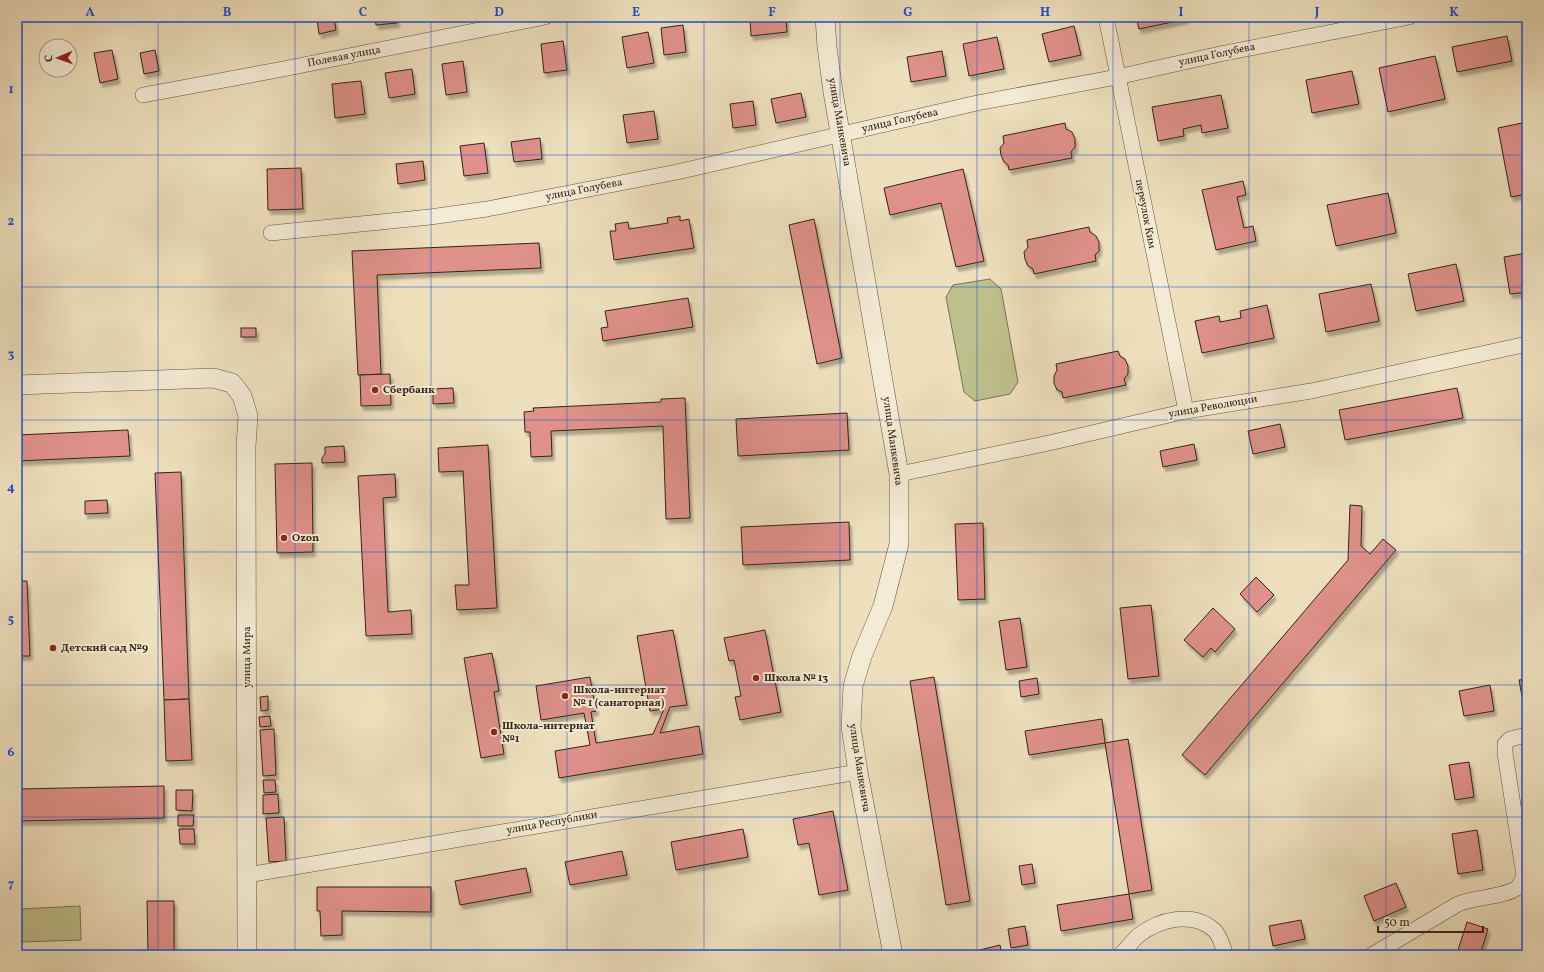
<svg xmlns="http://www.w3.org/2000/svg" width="1544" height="972" font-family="Vollkorn,serif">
<defs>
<filter id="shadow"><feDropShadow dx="2.5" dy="4.5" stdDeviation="1" flood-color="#0004"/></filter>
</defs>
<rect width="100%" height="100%" fill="#eee0bd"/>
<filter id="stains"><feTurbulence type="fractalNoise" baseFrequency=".005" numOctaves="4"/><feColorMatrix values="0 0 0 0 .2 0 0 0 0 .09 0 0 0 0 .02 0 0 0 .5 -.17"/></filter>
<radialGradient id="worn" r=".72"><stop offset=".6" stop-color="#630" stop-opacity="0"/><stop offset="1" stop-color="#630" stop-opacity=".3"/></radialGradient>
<g fill="#bec18d" stroke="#787252">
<polygon points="990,279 1001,289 1018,382 1010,394 975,401 964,392 946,297 953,285"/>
<polygon points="80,906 81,940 22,942 21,909"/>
</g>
<g fill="#df918a" stroke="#322418" filter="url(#shadow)">
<polygon points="329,17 334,17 336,30 319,34 317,19"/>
<polygon points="375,17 397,17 397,23 376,25"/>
<polygon points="763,17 786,17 787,32 751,36 750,19"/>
<polygon points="1136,17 1186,17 1187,19 1139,29"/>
<polygon points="683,25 686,52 664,55 661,28"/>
<polygon points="1074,26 1081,55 1049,62 1042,34"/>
<polygon points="648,32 654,63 627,68 622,37"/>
<polygon points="1507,36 1512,61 1457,72 1452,47"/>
<polygon points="997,37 1004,69 969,76 963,44"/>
<polygon points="563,41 567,70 544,73 541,44"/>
<polygon points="112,50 118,79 100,83 94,53"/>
<polygon points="155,50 159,71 144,74 140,53"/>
<polygon points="942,51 946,76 911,82 907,57"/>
<polygon points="1435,56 1445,99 1388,112 1379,68"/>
<polygon points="463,61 467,92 446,95 442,64"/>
<polygon points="412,69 415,94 389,98 385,73"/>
<polygon points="1352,71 1359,104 1312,113 1306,80"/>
<polygon points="361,81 365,114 335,118 332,84"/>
<polygon points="801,93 806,117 776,123 771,99"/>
<polygon points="1221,95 1228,128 1202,133 1201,125 1183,129 1184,136 1158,141 1152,107"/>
<polygon points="753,101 756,125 733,128 730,104"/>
<polygon points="654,111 658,139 627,143 623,115"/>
<polygon points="1527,122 1527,194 1511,197 1498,128"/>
<polygon points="1065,123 1066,129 1072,132 1075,139 1075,147 1071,152 1072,158 1009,170 1008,165 1004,162 1001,155 1000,148 1004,143 1003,136"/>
<polygon points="540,138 542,159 514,162 511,142"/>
<polygon points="484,143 488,173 464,176 460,146"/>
<polygon points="423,161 425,180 398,184 396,164"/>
<polygon points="301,168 303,209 268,210 267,169"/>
<polygon points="963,169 984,261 956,267 941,203 890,215 884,188"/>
<polygon points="1243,181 1246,195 1237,197 1244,228 1253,226 1256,241 1216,250 1202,190"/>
<polygon points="1388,193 1396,233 1336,246 1327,205"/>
<polygon points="680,216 680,221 689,219 694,248 614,260 610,231 616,231 615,224 628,222 629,229 668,223 667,218"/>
<polygon points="814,219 842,358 817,364 789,225"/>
<polygon points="1089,227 1090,232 1096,236 1099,242 1099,251 1095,255 1096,261 1034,274 1033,269 1028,266 1025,259 1024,252 1028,247 1027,240"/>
<polygon points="539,243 541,268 377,275 381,374 358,375 352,251"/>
<polygon points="1527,253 1527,292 1510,294 1504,257"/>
<polygon points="1456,264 1464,301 1416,311 1408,274"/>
<polygon points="1371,284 1379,321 1326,332 1319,294"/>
<polygon points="688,298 693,327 603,341 601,328 608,327 605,311"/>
<polygon points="1267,305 1274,338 1202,353 1195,321 1219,316 1220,322 1241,318 1240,311"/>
<rect x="241" y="328" width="15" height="9"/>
<polygon points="1118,351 1120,356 1125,359 1128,366 1128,374 1124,379 1126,385 1063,398 1062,392 1057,390 1054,383 1054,376 1057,370 1056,364"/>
<polygon points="390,374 391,405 361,406 360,375"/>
<polygon points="453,388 454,403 433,404 433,389"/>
<polygon points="1457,388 1463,418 1345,440 1339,410"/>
<polygon points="685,398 690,518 666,519 663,426 551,431 552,456 531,457 530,432 525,432 524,412 534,411 533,408 661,402 661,399"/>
<polygon points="847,413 849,450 738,456 736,419"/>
<polygon points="1280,424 1285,447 1253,454 1248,431"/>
<polygon points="128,430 130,456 17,461 17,435"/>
<polygon points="1194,444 1197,460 1163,467 1160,451"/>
<polygon points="488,445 497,608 457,610 455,585 469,585 463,471 439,472 438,448"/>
<polygon points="344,446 345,462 322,463 322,458 325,454 325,447"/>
<polygon points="312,463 313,552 277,553 275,464"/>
<polygon points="181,472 189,699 164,700 155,473"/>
<polygon points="395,474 396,497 383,498 388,612 411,610 412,634 366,636 358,476"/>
<polygon points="107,500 108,513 85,514 85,501"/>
<polygon points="1350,505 1362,506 1361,546 1370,554 1383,539 1396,550 1205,775 1182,755 1348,560"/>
<polygon points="849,522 850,560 743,565 741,527"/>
<polygon points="983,523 985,599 958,600 955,524"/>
<polygon points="1256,577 1274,595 1257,612 1240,594"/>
<polygon points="17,581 27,581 30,656 17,656"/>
<polygon points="1151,605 1159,676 1128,679 1120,608"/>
<polygon points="1213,608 1235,629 1215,652 1211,648 1203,657 1184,640"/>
<polygon points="1020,618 1027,667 1006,670 999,621"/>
<polygon points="673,630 687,705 670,707 660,733 699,726 703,754 559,778 555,751 590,745 584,713 541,720 536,686 590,677 596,711 591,712 596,743 653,734 664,709 650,711 637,636"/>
<polygon points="765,630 781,712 740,720 735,697 741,696 734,660 729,661 724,638"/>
<polygon points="492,653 499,691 494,692 504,754 481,758 464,658"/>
<polygon points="934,677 970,901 946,905 910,681"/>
<polygon points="1037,678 1039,694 1021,697 1019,681"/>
<polygon points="1527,679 1527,702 1523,702 1519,680"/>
<polygon points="1490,685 1494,711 1464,716 1459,691"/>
<polygon points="268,696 268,710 261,711 260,697"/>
<polygon points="189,699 192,760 166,761 164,700"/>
<polygon points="270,716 271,726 260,727 259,717"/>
<polygon points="1102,719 1105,743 1029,755 1025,731"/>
<polygon points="274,729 276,775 263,776 260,730"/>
<polygon points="1128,739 1152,890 1129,894 1105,743"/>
<polygon points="1469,762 1474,797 1455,800 1449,765"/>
<polygon points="263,780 275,780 276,792 264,793"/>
<polygon points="164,786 164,818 17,821 17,789"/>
<polygon points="176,790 193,790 192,811 176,810"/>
<polygon points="278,794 279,813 263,814 263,795"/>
<polygon points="833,811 848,890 819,895 809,843 798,845 793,819"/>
<polygon points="178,815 194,815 193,826 178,826"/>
<polygon points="284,817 286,861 269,862 266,818"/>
<polygon points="179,829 194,829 195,844 180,844"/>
<polygon points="743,829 748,857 676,870 671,842"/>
<polygon points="1477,830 1483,870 1458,874 1452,834"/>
<polygon points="622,851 627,875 570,885 565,862"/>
<polygon points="1032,864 1035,883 1022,885 1019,866"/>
<polygon points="526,868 531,892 460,905 455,881"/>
<polygon points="1396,883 1406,907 1374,921 1364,896"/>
<polygon points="317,887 431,887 431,912 342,911 342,935 321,936 320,911 317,911"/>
<polygon points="1129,894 1133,919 1061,931 1057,905"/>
<polygon points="147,901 174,901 174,955 148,955"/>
<polygon points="1301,920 1305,939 1273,946 1269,926"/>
<polygon points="1467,922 1488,929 1480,955 1473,955 1458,950"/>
<polygon points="1025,926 1028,945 1011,948 1008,929"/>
<polygon points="1000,945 1002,955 972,955 971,952"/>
</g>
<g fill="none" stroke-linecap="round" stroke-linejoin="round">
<g stroke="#615341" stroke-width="16">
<g id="minor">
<polyline points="1106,17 1186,411"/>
<polyline points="143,95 283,69 545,17"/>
<polyline points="271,233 430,217 487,209 677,172 977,103 1117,77 1220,54 1409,17"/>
<polyline points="899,474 1049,443 1186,411 1311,391 1527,344"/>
<polyline points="247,875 858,772"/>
<path d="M1120 955C1127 949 1132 941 1139 935 1160 919 1193 911 1214 930 1220 935 1223 948 1226 955"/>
<path d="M1372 955 1458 904C1474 897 1507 897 1518 887 1521 884 1522 880 1524 876L1505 753V744L1510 739 1527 735"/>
</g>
</g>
<g stroke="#615341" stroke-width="20">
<g id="tertiary">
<polyline points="825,17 827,47 833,92 899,474 899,544 883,606 862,656 853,686 851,727 858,772 893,955"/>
<polyline points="17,385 213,378 232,383 242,396 248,416 246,446 247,955"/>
</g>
</g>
<use href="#minor" stroke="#f4ebd4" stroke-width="15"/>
<use href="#tertiary" stroke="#f4ebd4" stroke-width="19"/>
</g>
<path fill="none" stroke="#1d4ed8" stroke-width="1" stroke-opacity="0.55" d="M158 17V955M295 17V955M431 17V955M567 17V955M704 17V955M840 17V955M977 17V955M1113 17V955M1249 17V955M1386 17V955M17 155H1527M17 287H1527M17 420H1527M17 552H1527M17 685H1527M17 817H1527"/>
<g fill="#8f2418" stroke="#f4ebd4" stroke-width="1.5">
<circle cx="375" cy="390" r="4"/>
<circle cx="284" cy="538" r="4"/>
<circle cx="53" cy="648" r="4"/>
<circle cx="756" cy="678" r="4"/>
<circle cx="565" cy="696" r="4"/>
<circle cx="494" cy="732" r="4"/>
</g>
<g text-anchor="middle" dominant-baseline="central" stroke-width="4" stroke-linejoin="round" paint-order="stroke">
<g font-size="11" fill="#322418" stroke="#f4ebd4">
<text transform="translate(1217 55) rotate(-12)">улица Голубева</text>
<text transform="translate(344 57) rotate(-11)">Полевая улица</text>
<text transform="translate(900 121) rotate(-13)">улица Голубева</text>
<text transform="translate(839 122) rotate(80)">улица Манкевича</text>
<text transform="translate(584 190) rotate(-11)">улица Голубева</text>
<text transform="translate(1145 214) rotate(79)">переулок Ким</text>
<text transform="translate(1213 407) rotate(-10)">улица Революции</text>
<text transform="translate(892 441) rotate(82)">улица Манкевича</text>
<text transform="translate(247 657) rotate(-90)">улица Мира</text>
<text transform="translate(859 768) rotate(81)">улица Манкевича</text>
<text transform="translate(552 823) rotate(-10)">улица Республики</text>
</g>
<g font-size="11" font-weight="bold" fill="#322418" stroke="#f4ebd4" text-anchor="start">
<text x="383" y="390">Сбербанк</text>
<text x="292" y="538">Ozon</text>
<text x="61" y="648">Детский сад №9</text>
<text x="764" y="678">Школа № 13</text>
<text x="573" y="690">Школа-интернат<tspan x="573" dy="13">№ 1 (санаторная)</tspan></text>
<text x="502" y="726">Школа-интернат<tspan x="502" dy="13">№1</tspan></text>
</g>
</g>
<rect width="1544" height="972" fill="none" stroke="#eee0bd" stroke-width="44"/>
<g transform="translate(58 58) rotate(268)"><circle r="19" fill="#f4ebd4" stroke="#a69b89"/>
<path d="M0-3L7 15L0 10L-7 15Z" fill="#8f2418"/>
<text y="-6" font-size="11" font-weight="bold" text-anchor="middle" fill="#322418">С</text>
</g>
<path d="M1378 926v6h105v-6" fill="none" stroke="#322418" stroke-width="2"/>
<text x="1384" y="926" font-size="12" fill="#322418" stroke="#f4ebd4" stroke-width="3" paint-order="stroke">50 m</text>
<rect x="22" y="22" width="1500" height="928" fill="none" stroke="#1d4ed8" stroke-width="1.5"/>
<g font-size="13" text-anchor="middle" font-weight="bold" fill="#1d4ed8">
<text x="90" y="16">A</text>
<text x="227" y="16">B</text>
<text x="363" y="16">C</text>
<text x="499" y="16">D</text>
<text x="636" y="16">E</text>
<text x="772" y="16">F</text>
<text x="908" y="16">G</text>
<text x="1045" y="16">H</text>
<text x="1181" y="16">I</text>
<text x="1317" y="16">J</text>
<text x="1454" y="16">K</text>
<text x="11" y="93">1</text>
<text x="11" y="225">2</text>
<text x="11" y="358">3</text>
<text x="11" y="491">4</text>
<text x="11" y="623">5</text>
<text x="11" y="756">6</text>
<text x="11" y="888">7</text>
</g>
<rect width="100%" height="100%" filter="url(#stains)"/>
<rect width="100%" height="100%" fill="url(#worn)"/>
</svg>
